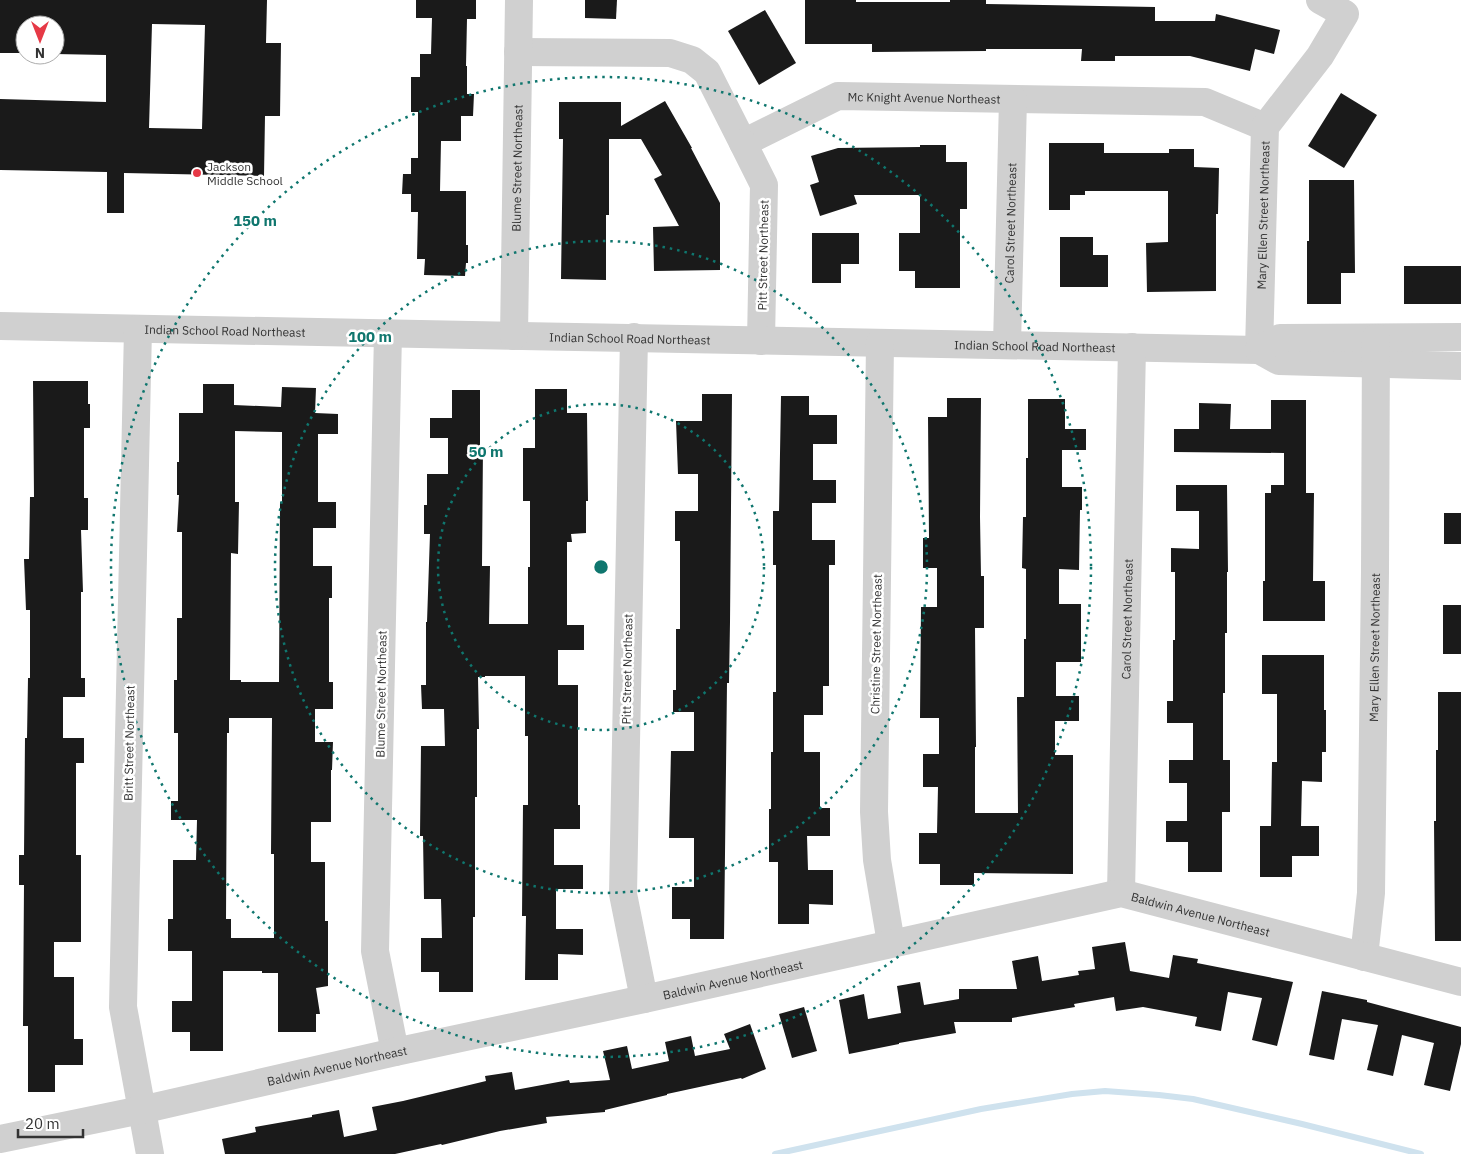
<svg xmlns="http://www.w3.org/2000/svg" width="1461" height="1154" font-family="'IBM Plex Sans',sans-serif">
<rect width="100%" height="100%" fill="#fff"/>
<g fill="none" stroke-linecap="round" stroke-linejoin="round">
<polyline stroke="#cfe2ee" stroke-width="6" points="775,1154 981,1109 1072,1094 1105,1091 1159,1095 1193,1099 1302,1124 1421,1154"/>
</g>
<g fill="#1a1a1a" fill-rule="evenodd">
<path d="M0 0H267L266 43H281L280 116H265L264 176 124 173V213H107V172L0 170V99L106 102V55L55 54V25H25V53H0ZM152 24 205 25 202 129 149 128Z"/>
<polygon points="416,0 476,0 476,19 467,19 466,66 467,66 467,94 474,94 473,116 461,116 461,141 441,141 440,191 466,191 466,245 468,245 468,263 466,263 465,276 424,275 425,259 417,259 418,212 411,212 411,194 402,194 403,174 411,174 411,158 418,158 418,112 411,112 411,77 420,77 420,54 431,54 432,18 416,18"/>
<polygon points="585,0 617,0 616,19 585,18"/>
<polygon points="805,0 856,0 856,2 950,2 950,0 986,0 986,4 1155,7 1155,21 1215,21 1216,14 1280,30 1274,54 1255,49 1250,71 1190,56 1115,56 1115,61 1081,61 1082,49 986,49 986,51 872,52 872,44 805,44"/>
<polygon points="765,10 796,63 759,85 728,31"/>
<polygon points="1341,93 1377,115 1344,168 1308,146"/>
<polygon points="665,101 692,148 691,148 720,203 720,270 654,271 653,227 679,226 654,179 662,175 641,139 609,139 609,215 606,215 606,280 561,279 563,139 559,139 559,102 621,102 621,126"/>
<polygon points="1049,143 1104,143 1104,153 1169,153 1169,149 1194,149 1194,167 1219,168 1218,214 1216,214 1216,291 1147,292 1146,243 1168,242 1168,191 1085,191 1085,195 1070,195 1070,210 1049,210"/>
<polygon points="920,145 946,145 946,162 967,162 967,209 960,209 960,288 915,288 915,271 899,271 899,233 920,233 920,195 854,195 857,204 820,216 810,185 819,182 811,156 838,148 920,147"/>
<polygon points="1309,180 1354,180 1355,273 1341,273 1341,304 1307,304 1307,241 1309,241"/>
<polygon points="812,233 859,233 859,264 841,264 841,283 812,283"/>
<polygon points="1060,237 1093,237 1093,255 1108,255 1108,287 1060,287"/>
<rect x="1404" y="266" width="57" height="38"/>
<polygon points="33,381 88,381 88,404 90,404 90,428 84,428 84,498 88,498 88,530 81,530 83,592 81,592 81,678 85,678 85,697 63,697 63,738 84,738 84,763 76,763 76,855 81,855 81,942 54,942 54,977 74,977 74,1039 83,1039 83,1065 55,1065 55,1092 28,1092 28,1026 23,1026 24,885 19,885 19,855 24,855 25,738 27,738 28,678 30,678 30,610 26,610 24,559 29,559 30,497 34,497"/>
<path d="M203 384H234V405L281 407 282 387 316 388 315 413 338 414V434H318V502H336V528H313V566H332V598H329V682H333V709H315V742H333L332 770H331V822H311V862H325V921H328V986L316 988 320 1014H316V1032H278V973H262V971H223V1051H190V1032H172V1001H192V951H168V919H173V860H196L197 820H171V801H178V733H174V680H177V618H182V532H177L179 495H177V462H179V413H203ZM235 431 282 432V502H280L279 682H241V680H230L231 553 238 554 239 502H235ZM229 718H272L271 854H274V938H231V919H226L227 733H229Z"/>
<polygon points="535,389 567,389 567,413 587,413 588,501 586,501 586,533 571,534 572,542 567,542 567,625 584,625 584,650 558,650 558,685 578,685 578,805 580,805 580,829 554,829 554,865 583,865 583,889 556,889 556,929 583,929 583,955 558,954 558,980 525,980 526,916 522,916 523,805 528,805 528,736 525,736 525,676 485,676 485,677 478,677 479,729 477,729 477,797 475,797 475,917 473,917 473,992 439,992 439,972 421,972 421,938 442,938 441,899 424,899 423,836 420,836 421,746 445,746 444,709 422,709 421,685 426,685 426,622 427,622 430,534 424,534 424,505 427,505 427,474 448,474 448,438 430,438 430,418 452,418 452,390 480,390 480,446 483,446 482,566 490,566 489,624 528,624 528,567 530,567 530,501 523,501 523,448 535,448"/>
<polygon points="702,394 732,394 730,622 729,683 727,683 724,939 690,939 690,919 672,919 672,887 694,887 694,838 669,838 671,751 694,751 694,712 673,712 673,690 676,690 676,629 680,629 680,541 675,541 675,511 698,511 698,474 678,474 676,421 702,421"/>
<polygon points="781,396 809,396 809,415 837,415 837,444 813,444 813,480 836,480 836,503 812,503 812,540 835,540 835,565 829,565 829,686 823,686 823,715 804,715 804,752 820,752 820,808 830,808 830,836 807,836 808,870 833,870 833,905 809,904 809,924 778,924 778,862 769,862 769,809 771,809 771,752 773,752 773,692 776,692 776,565 773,565 773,511 779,511"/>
<polygon points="947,398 981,398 980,517 981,576 984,576 984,628 975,628 976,747 975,747 975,813 1018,813 1017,697 1024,697 1024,639 1026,639 1026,569 1022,568 1023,517 1026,517 1026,458 1028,458 1028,399 1065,399 1065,429 1086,429 1086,450 1062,450 1062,487 1082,487 1082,510 1080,510 1079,570 1059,569 1059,604 1081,604 1081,662 1056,662 1056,696 1079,696 1079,721 1055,721 1055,755 1073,755 1073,874 974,873 974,885 940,885 940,864 919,864 919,833 937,833 938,787 923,787 923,754 939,754 939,718 920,718 921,607 937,607 937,568 923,568 923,538 929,538 928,417 947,417"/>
<polygon points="1271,400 1306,400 1306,493 1314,493 1313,581 1325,581 1325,621 1263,621 1263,581 1265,581 1265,493 1271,493 1271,485 1284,485 1284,453 1174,452 1174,429 1199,429 1199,403 1231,404 1230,429 1271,429"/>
<polygon points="1176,485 1227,485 1228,572 1227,572 1227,633 1225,633 1225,693 1223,693 1223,760 1230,760 1230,812 1222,812 1222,872 1188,872 1188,842 1166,842 1166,821 1187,821 1187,783 1169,783 1169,760 1193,760 1193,723 1167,723 1167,701 1173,701 1173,640 1175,640 1175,572 1171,572 1171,548 1199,549 1199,511 1176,511"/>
<rect x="1444" y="513" width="17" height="31"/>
<rect x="1443" y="605" width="18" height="49"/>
<polygon points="1262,655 1324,655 1324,710 1326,710 1326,752 1322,752 1322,782 1302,781 1301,826 1319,826 1319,856 1292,856 1292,877 1260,877 1260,826 1271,826 1272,762 1277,762 1277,694 1262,694"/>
<polygon points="1438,692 1461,692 1461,941 1435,941 1434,821 1436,821 1436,750 1438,750"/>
<polygon points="1125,942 1130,971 1169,978 1173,955 1198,959 1197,963 1293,982 1277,1046 1252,1040 1262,998 1228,992 1221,1031 1195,1026 1197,1017 1143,1007 1116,1011 1114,997 1074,1004 1075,1007 1012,1018 1012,1022 954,1022 956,1033 899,1043 899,1044 849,1054 839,1000 864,994 868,1019 901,1013 897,986 920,982 924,1005 959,999 959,989 1017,989 1012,961 1038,956 1042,981 1079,975 1078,971 1095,969 1092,947"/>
<polygon points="1322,991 1367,1000 1367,1002 1461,1027 1461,1044 1450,1091 1424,1085 1434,1043 1402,1035 1393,1076 1367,1070 1378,1025 1342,1019 1334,1060 1309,1055"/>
<polygon points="804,1007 817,1051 792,1058 779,1014"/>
<polygon points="750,1024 766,1069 742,1079 741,1078 667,1094 667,1095 605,1110 605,1112 546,1117 547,1123 500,1131 442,1145 441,1144 395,1154 225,1154 222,1139 256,1132 255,1127 312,1117 312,1115 339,1110 344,1137 377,1130 372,1107 403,1101 486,1081 485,1076 512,1072 515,1090 569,1080 570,1083 610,1080 603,1051 627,1046 632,1069 669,1061 665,1042 691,1036 695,1056 730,1049 724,1034"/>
</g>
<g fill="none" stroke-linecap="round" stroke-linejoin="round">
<g stroke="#d0d0d0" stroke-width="28">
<path id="s1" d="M518 52 670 53 692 60 707 72 743 143 838 96 1205 102 1265 127"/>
<polyline points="743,143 764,185 761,341"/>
<path id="s2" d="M0 326 1259 350 1279 361 1461 366"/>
<polyline points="138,329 123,1007 150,1154"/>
<polyline points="388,333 375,951 395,1052"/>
<path id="s3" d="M514 336 519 0"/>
<polyline points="634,337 623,894 644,999"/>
<polyline points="880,343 874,812 877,860 891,943"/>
<path id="s4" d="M1007 345 1013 99"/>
<path id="s5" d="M1259 350 1265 127 1320 56 1345 14 1320 0"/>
<polyline points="1259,350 1280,338 1461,337"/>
<path id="s6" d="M1121 893 1132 347"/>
<path id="s7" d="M1364 957 1371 893 1375 572 1376 338"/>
<path id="s8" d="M0 1139 141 1110 395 1052 644 999 1121 893 1461 982"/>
</g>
</g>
<g fill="none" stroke="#0f766e" stroke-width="2.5" stroke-dasharray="2.5 5">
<circle cx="601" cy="567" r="163"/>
<circle cx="601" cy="567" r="326"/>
<circle cx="601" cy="567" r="490"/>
</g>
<circle fill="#e63946" stroke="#fff" stroke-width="2" cx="197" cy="173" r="5"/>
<g text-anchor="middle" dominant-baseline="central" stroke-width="5" stroke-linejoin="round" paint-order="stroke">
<g font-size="12" fill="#333" stroke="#fff">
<text stroke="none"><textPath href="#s1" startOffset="466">Mc Knight Avenue Northeast</textPath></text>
<text stroke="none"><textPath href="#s3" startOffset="168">Blume Street Northeast</textPath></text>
<text stroke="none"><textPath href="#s5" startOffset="135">Mary Ellen Street Northeast</textPath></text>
<text stroke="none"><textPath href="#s4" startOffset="122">Carol Street Northeast</textPath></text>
<text transform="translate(763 255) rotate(-89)">Pitt Street Northeast</text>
<text stroke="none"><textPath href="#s2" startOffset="225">Indian School Road Northeast</textPath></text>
<text stroke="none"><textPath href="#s2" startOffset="630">Indian School Road Northeast</textPath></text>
<text stroke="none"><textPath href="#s2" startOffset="1035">Indian School Road Northeast</textPath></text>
<text stroke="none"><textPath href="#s6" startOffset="274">Carol Street Northeast</textPath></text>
<text transform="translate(876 644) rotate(-89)">Christine Street Northeast</text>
<text stroke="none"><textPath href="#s7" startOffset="310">Mary Ellen Street Northeast</textPath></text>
<text transform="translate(627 669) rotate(-89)">Pitt Street Northeast</text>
<text transform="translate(381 694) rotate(-89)">Blume Street Northeast</text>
<text transform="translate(129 743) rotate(-89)">Britt Street Northeast</text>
<text stroke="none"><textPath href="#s8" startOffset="1230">Baldwin Avenue Northeast</textPath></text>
<text stroke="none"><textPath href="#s8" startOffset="750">Baldwin Avenue Northeast</textPath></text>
<text stroke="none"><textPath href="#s8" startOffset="345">Baldwin Avenue Northeast</textPath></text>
</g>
<g font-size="12" fill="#333" stroke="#fff" text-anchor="start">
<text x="207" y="166">Jackson<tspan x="207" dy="14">Middle School</tspan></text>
</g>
</g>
<circle cx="601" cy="567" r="8" fill="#0f766e" stroke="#fff" stroke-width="2.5"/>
<g font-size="15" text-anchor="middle" font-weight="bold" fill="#0f766e" stroke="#fff" stroke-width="5" stroke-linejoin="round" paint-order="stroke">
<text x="255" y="226">150 m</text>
<text x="370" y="342">100 m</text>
<text x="486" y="457">50 m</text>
</g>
<g transform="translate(40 40) rotate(180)"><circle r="24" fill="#ffffff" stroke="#adadad"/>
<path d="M0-4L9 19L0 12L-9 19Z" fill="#e63946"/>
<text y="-8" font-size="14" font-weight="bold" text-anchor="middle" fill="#333333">N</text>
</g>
<path d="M18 1129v8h65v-8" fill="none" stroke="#333333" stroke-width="2.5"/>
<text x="25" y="1129" font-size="15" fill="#333333" stroke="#ffffff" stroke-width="4" paint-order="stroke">20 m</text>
</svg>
